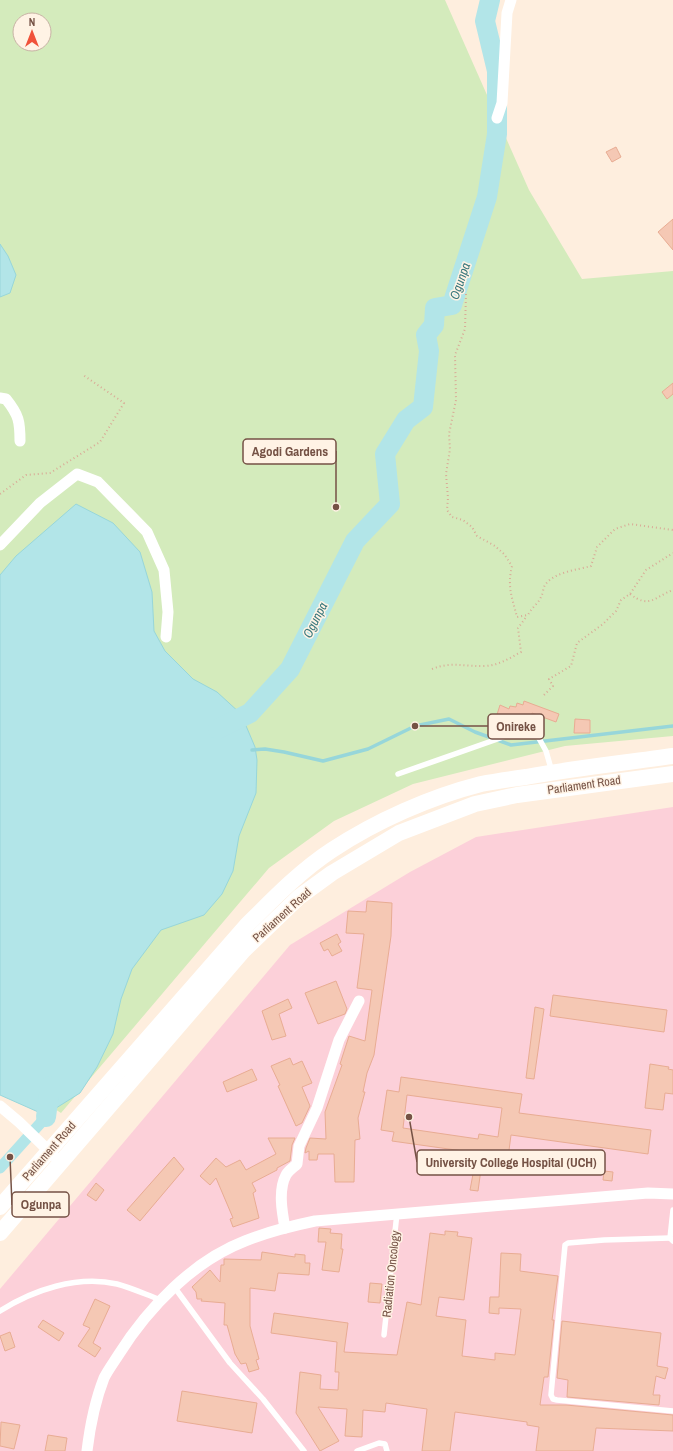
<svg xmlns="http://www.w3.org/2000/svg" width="673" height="1451" font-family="'Archivo Narrow',sans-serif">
<rect width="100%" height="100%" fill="#feeede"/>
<polygon fill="#fcd0d9" points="673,807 673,1451 0,1451 0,1289 290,945 410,872 476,837"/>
<path fill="#d4ebbc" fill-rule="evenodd" d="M0 0H445L529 190 582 279 673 271V736L565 746 413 784 334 821 269 868 61 1113 0 1073ZM20 20H44V44H20Z"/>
<g fill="#b2e5e8" stroke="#97d6da">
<polygon points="0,244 8,256 16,275 10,293 0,297"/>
<polygon points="76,504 113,523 140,552 152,592 154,631 165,651 193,679 217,692 241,714 255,747 257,760 256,793 239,836 233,871 222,894 204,915 161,930 132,969 121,999 113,1034 97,1067 80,1093 45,1115 0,1095 0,575 16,556"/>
</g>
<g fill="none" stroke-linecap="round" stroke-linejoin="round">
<polyline stroke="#97d6da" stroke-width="3.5" points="252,750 265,749 284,752 323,761 368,749 415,726 449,719 475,732 511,745 673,726"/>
<polyline stroke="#b2e5e8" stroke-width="11" points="0,1168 46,1117"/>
<g stroke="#b2e5e8" stroke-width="20">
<polyline points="218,729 250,713 290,669 355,541 390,504 385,454 406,420 423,407 429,351 426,335 434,325 435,308 452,305 487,197 497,134 497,71 485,21 490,0"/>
<polyline points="46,1117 50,1086"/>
</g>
</g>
<g fill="#f5c8b4" stroke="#e8ac93" fill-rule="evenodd">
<polygon points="616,147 621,157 612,162 606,152"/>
<polygon points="673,219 673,250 658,232"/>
<polygon points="673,383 673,394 667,399 662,392"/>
<polygon points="524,701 559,714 556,722 532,713 531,719 526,717 524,722 517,720 516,723 510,721 509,725 495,721 500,705 509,709 510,706 516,707 517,703 523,705"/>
<polygon points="575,719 590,720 590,733 574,733"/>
<polygon points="367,901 392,903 391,936 374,1055 367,1073 363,1092 365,1092 358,1118 360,1139 355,1140 354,1182 335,1182 334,1154 318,1154 317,1160 309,1160 309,1151 305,1153 306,1148 310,1138 326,1139 325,1112 342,1065 340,1064 349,1036 365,1041 372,990 357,988 364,934 346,933 348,911 366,912"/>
<polygon points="337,934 341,942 338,944 342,951 332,956 328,949 324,951 320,943"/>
<polygon points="336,981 347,1009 345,1014 318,1024 305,993"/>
<polygon points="553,995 667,1010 664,1032 550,1016"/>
<polygon points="288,999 292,1008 279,1014 286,1036 272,1040 262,1011"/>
<polygon points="535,1007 544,1009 534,1079 526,1078"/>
<polygon points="290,1058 293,1065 302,1061 312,1083 302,1087 310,1106 302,1123 296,1126 278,1086 280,1085 271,1066"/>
<polygon points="650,1064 669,1067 668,1069 673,1070 673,1094 665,1093 663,1110 645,1108"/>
<polygon points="252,1069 257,1080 227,1092 223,1082"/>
<path d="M401 1077 522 1094 519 1113 651 1130 648 1154 511 1135 508 1158 483 1155 478 1191 470 1190 477 1153 392 1141 394 1132 381 1130 387 1090 399 1092ZM407 1095 502 1108 498 1137 479 1134 478 1139 403 1128Z"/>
<polygon points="268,1138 295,1138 292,1145 290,1161 277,1168 277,1170 252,1183 256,1191 253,1193 259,1218 233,1227 230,1219 233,1218 216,1178 210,1185 200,1176 216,1158 226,1167 240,1160 246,1170 276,1154"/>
<polygon points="174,1157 184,1169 140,1221 127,1210"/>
<polygon points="604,1171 613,1172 612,1181 603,1180"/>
<polygon points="96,1183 104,1190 96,1201 87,1195"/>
<polygon points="319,1228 331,1229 330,1233 342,1234 341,1249 343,1249 339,1272 322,1270 326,1242 318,1242"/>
<polygon points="445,1231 458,1232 457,1236 472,1238 464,1300 439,1297 436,1316 466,1320 462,1356 495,1360 495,1353 515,1355 521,1309 499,1308 499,1314 489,1313 490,1297 499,1297 501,1253 521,1254 520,1271 558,1276 552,1320 554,1320 548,1377 544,1377 540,1405 566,1405 673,1415 673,1431 596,1428 593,1451 536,1451 539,1427 527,1425 527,1422 455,1412 450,1451 422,1451 427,1409 386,1403 385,1412 363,1410 362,1437 345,1436 347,1409 318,1407 339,1441 320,1451 296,1413 300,1372 321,1375 320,1389 338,1390 339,1372 335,1372 337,1342 271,1333 274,1313 348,1323 344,1352 397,1355 407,1302 421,1305 430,1233 445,1235"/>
<polygon points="262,1252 295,1257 295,1254 305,1255 305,1263 310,1263 309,1275 278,1273 275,1291 250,1288 250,1326 259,1359 256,1360 259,1369 249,1372 246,1363 241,1364 235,1354 227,1325 224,1325 225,1303 201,1301 202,1299 197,1299 196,1292 192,1287 210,1270 220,1282 221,1265 224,1265 224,1259 261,1260"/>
<polygon points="370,1283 382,1284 380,1303 368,1302"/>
<polygon points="95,1299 110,1306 93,1343 101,1348 95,1357 78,1346 90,1328 83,1325"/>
<polygon points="43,1320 64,1333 59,1341 38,1327"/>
<polygon points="562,1321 661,1333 657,1366 668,1368 665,1379 656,1376 653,1395 660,1395 659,1405 567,1397 568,1380 557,1378"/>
<polygon points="10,1332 15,1347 5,1351 0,1336"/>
<polygon points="182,1391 257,1403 252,1433 177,1421"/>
<polygon points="1,1422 20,1425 14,1449 0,1446"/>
<polygon points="48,1435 67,1438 65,1451 45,1451"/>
</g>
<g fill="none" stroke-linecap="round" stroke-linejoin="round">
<g stroke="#d9ab97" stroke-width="2" stroke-dasharray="1 3" stroke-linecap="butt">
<path d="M466 294 465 329 455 355 456 400 449 434 450 449 446 474 448 498 447 510 452 517 463 520 472 527 477 536 495 546 504 554 512 566C507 587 512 597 517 617L528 615C531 608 538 604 541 597 543 594 543 588 545 585 554 572 577 570 591 566L597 547 615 529 630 524 673 530"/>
<polyline points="0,494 26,475 50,473 100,442 124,403 83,375"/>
<path d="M630 594C650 609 654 597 673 590"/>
<path d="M432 669C452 661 466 667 486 666 499 665 510 658 521 652L518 628 527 616"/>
<polyline points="544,695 553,686 549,679 571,666 577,643 603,624 616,611 621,600 630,594 646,570 673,553"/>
</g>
<g stroke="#fff" stroke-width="5.5">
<polyline points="398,774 506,736 527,731 536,733 546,751 552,772"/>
<polyline points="673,1210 670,1238 673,1241"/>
<polyline points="670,1238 604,1240 568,1243 565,1245 551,1395 553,1399 557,1400 673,1411"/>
<polyline points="175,1288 230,1363 263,1399 304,1451"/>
<path d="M0 1311C33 1290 77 1275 117 1284 132 1288 147 1295 161 1300"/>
<polyline points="384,1335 397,1213"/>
<polyline points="357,1451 379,1443 385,1444 387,1451"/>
</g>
<g stroke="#fff" stroke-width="11">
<polyline points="497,118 502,103 507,13 511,0"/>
<path d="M0 398 6 399C19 415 20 422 20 441"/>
<polyline points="0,545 40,503 77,474 98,482 147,532 164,570 168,612 166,637"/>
<polyline points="0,1106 19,1122 54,1156"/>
<path d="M285 1228C282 1212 278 1190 286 1175 288 1171 294 1167 297 1164L299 1146 317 1108 339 1040 359 1001"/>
<path d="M87 1451C90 1426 95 1401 104 1378 108 1370 114 1362 119 1354 148 1308 193 1261 245 1241 267 1232 291 1226 315 1221L648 1193 673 1194"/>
</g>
<g stroke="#fff" stroke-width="16">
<path d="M0 1207 246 926C273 899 300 871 332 850 376 821 430 797 481 784 496 781 511 779 526 777 575 768 624 763 673 756"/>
<polyline points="0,1233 243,951 299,897 332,873 399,833 475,804 517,795 673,774"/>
</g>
</g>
<g text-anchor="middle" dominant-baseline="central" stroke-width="3" stroke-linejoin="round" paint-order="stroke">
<g font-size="12" fill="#755245" stroke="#fff3e5">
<text transform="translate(584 785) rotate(-8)">Parliament Road</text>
<text transform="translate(282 915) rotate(-42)">Parliament Road</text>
<text transform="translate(49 1151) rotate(-49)">Parliament Road</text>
<text transform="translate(391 1274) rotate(-84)">Radiation Oncology</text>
</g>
<g font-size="13" font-style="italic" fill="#38777c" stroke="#fff3e5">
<text transform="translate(460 281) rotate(-71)">Ogunpa</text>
<text transform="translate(315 620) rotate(-63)">Ogunpa</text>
</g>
</g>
<path fill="none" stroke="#755245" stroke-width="1.5" d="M336 507L336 451M415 726L488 726M409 1117L417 1162M10 1157L12 1205"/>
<g fill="#755245" stroke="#fff3e5" stroke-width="1.5">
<circle cx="336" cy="507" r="4"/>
<circle cx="415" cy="726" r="4"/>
<circle cx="409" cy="1117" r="4"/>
<circle cx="10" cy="1157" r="4"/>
</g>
<g fill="#fff3e5" stroke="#755245" stroke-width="1.5">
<rect x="243" y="439" width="93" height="25" rx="4"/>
<rect x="488" y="714" width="56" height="25" rx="4"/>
<rect x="417" y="1150" width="188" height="25" rx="4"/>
<rect x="12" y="1192" width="57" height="25" rx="4"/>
</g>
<g font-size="13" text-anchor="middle" font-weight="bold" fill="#755245">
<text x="290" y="456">Agodi Gardens</text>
<text x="516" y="731">Onireke</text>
<text x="511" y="1167">University College Hospital (UCH)</text>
<text x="41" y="1209">Ogunpa</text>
</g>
<g transform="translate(32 32)"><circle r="19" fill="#fff3e5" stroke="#c8b3a5"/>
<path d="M0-3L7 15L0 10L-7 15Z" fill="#f0523a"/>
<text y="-6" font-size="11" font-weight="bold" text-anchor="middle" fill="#755245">N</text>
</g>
</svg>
